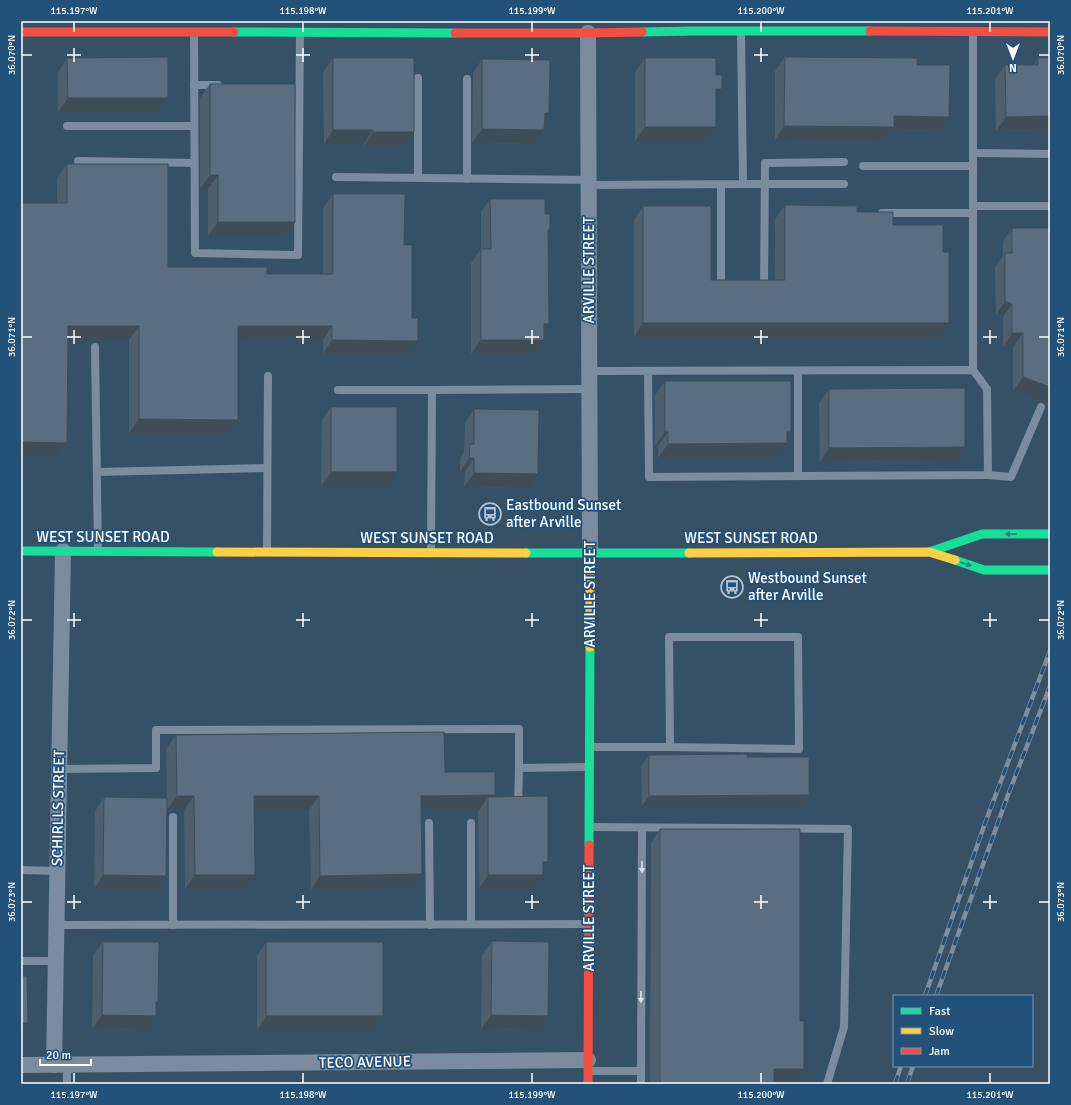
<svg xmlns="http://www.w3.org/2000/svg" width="1071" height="1105" font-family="Signika,sans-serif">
<rect width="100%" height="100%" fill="#365066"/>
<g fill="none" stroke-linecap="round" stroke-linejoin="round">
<g stroke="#7a8c9d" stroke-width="8">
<polyline points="194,32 195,253 298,255 300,33"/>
<polyline points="973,33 973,370"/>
<polyline points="194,85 218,85"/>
<polyline points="67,126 194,126"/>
<polyline points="973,153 1050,154"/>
<polyline points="78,161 194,163"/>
<polyline points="863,166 973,166"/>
<polyline points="336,177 589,180"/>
<polyline points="418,178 418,78"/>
<polyline points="467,179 467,79"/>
<polyline points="743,184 844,184"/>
<polyline points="589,185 743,184 741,32"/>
<polyline points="721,185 721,286"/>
<polyline points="973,206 1050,206"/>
<polyline points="882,213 973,213"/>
<polyline points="764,287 765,163 844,162"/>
<polyline points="95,347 98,551"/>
<polyline points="590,371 973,370 987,389 988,475 649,477 648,371"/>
<polyline points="798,371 798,476"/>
<polyline points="338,390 432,390 431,551"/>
<polyline points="432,390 590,389"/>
<polyline points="97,472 267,468"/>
<polyline points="988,475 1011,477 1041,407"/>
<polyline points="267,551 268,376"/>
<polyline points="590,747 670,747 669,637 798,637 799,749 670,747"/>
<polyline points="59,769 156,768 156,730 519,729 519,768"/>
<polyline points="518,804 519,768 589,767"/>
<polyline points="173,817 173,925"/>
<polyline points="429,823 430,925"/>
<polyline points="590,827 848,829 844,1027 827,1084"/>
<polyline points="21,870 57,871"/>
<polyline points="471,924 471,823"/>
<polyline points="56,925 588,924"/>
<polyline points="21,961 56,961"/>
<polyline points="67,1065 67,1084"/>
<polyline points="589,1071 640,1071"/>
<polyline points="641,1084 642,828"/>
</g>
<g stroke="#7a8c9d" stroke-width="16">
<polyline points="588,33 590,553"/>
<polyline points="21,1065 588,1060"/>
<polyline points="54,1065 63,551"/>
</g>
<g stroke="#16e098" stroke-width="9">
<polyline points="234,32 455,33"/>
<polyline points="642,32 693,31 870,31"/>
<polyline points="21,551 217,552"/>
<polyline points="929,552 982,534 1050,534"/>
<polyline points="526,553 689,553"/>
<polyline points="955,560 984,570 1050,570"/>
<polyline points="589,845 590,647"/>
</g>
<g stroke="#ffcf43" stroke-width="9">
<polyline points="217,552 526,553"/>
<polyline points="689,553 929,552 955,560"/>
<polyline points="590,647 590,553"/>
</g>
<g stroke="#f24e42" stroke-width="9">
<polyline points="870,31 1050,32"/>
<polyline points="21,32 234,32"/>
<polyline points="455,33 588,33 642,32"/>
<polyline points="588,1084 589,845"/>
</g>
<g stroke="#7d8e9d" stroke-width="4.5">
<g id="rail">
<polyline points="925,996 984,826 1050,651"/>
<polyline points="936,996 1005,803 1050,686"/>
<polyline points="895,1084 901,1066"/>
<polyline points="907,1084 913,1066"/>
</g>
</g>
<use href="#rail" stroke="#22517a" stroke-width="3" stroke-dasharray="9" stroke-linecap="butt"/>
</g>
<g fill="#4d5f6d">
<polygon points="785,57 917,65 940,131 891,130 884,141 775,140 775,71"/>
<polygon points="67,58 168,98 158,112 58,112 58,72"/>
<polygon points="333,58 404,146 364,146 364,144 324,144 323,72"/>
<polygon points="645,58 716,97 706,141 635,141 635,72"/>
<polygon points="1038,58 1050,58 1050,130 996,131 995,79 1005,65 1034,65"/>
<polygon points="482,59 544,130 535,144 472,143 473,73"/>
<polygon points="210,84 295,222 285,236 208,236 208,189 200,189 200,98"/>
<polygon points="67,164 168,267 267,274 323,274 323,208 333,194 404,245 408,354 323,354 323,340 238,339 238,420 228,434 129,433 129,340 68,340 67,443 57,457 57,178"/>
<polygon points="490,199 545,214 550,230 548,232 544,340 535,354 471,354 471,263 481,249 481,212"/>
<polygon points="785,205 857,212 893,225 943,252 949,323 939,337 634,337 634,220 643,206 711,280 775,280 775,219"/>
<polygon points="1012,228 1050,228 1050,405 1013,391 1013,347 1003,347 1003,317 996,315 995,267 1003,256 1003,242"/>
<polygon points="665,381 791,432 787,436 778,457 658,458 658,446 655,446 655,395"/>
<polygon points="829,389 955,461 820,462 819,403"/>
<polygon points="331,407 387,486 321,486 322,420"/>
<polygon points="474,409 528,488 464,487 465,472 460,472 460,458 464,452 465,423"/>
<polygon points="176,735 445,772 495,795 494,797 543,870 543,875 533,889 479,889 478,811 480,809 421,810 412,888 311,890 309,810 254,810 255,875 245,889 185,889 184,810 167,810 156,890 94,889 95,811 104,797 167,798 166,749"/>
<polygon points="649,755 747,757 809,795 802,806 642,806 641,766"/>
<polygon points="660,829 794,1083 774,1083 774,1084 650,1084 651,843"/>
<polygon points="492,941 539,1030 481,1029 482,955"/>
<polygon points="103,942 156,1005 146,1030 92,1029 93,955"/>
<polygon points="266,942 383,1016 373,1030 257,1030 257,956"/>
</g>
<g fill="#3f4d59">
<polygon points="716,89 722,89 712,103"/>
<polygon points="68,98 168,98 158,112 58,112"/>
<polygon points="545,113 549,113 539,127"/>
<polygon points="894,116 949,117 940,131 891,130 884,141 775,140 784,126"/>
<polygon points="1050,116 1050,130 996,131 1006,117"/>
<polygon points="645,127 716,127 706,141 635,141"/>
<polygon points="482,129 544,130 535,144 472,143"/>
<polygon points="333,130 373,130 364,144 324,144"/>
<polygon points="373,132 414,132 404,146 364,146"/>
<polygon points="210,175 218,175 208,189 200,189"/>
<polygon points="218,222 295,222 285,236 208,236"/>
<polygon points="1005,301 1012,304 1003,317 996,315"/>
<polygon points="643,323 949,323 939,337 634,337"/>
<polygon points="544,324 549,324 539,338"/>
<polygon points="68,326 139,326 129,340 58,340"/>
<polygon points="238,326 332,326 323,340 228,339"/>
<polygon points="1012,333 1023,333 1013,347 1003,347"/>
<polygon points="332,340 418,341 408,354 323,354"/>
<polygon points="481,340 544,340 535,354 471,354"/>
<polygon points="1023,377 1050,387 1050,405 1013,391"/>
<polygon points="139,419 238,420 228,434 129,433"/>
<polygon points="665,432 668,432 658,446 655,446"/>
<polygon points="787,432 791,432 782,443 787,443 778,457 658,458 668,444"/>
<polygon points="21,442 67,443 57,457 21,456"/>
<polygon points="965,447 955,461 820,462 829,448"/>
<polygon points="469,458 474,458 465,472 460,472"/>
<polygon points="331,472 397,472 387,486 321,486"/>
<polygon points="474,473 538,474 528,488 464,487"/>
<polygon points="495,795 488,805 488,797 480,809 412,810 421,796"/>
<polygon points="809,795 802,806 642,806 649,796"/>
<polygon points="177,796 194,796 184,810 167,810"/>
<polygon points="254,796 319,796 309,810 244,810"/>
<polygon points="543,862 548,862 539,875 543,875 533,889 479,889 488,875"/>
<polygon points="422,874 412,888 311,890 320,876"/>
<polygon points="103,875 166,876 156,890 94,889"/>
<polygon points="195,875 255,875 245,889 185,889"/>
<polygon points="156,1002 158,1002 149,1016 156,1016 146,1030 92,1029 102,1015"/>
<polygon points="491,1015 548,1016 539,1030 481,1029"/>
<polygon points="266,1016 383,1016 373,1030 257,1030"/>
<polygon points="21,1023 28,1023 21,1033"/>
<polygon points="774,1069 804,1069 794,1083 764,1083"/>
</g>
<g fill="#5a6e7f" stroke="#3f4d59">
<polygon points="168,57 168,98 68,98 67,58"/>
<polygon points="785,57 917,58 917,65 950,65 949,117 894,116 894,127 784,126"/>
<polygon points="333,58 414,58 414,132 373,132 373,130 333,130"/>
<polygon points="645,58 716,58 716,75 722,75 722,89 716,89 716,127 645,127"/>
<polygon points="1038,58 1050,58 1050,116 1006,117 1005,65 1038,65"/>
<polygon points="482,59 550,60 549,113 545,113 544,130 482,129"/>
<polygon points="210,84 295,84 295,222 218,222 218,175 210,175"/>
<polygon points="67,164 168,164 168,267 267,267 267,274 333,274 333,194 405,194 404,245 412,245 412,318 418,318 418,341 332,340 332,326 238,326 238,420 139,419 139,326 68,326 67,443 21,442 21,203 67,203"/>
<polygon points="490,199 545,199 545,214 550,214 550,230 548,230 549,324 544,324 544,340 481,340 481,249 491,249"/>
<polygon points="785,205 857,206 857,212 893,212 893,225 943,225 943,252 949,252 949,323 643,323 643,206 711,206 711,280 785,280"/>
<polygon points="1012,228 1050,228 1050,387 1023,377 1023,333 1012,333 1012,304 1005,301 1005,253 1012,253"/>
<polygon points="665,381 791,381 791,432 787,432 787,443 668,444 668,432 665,432"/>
<polygon points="965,388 965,447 829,448 829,389"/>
<rect x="331" y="407" width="66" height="65"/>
<polygon points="474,409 539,410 538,474 474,473 474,458 469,458 470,444 474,444"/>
<polygon points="444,732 445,772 495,772 495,795 421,796 422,874 320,876 319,796 254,796 255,875 195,875 194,796 177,796 176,735"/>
<polygon points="747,754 747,757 809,757 809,795 649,796 649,755"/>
<polygon points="548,796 548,862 543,862 543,875 488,875 488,797"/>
<polygon points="104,797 167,798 166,876 103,875"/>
<polygon points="660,829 800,829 800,1021 804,1021 804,1069 774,1069 774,1084 660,1084"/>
<polygon points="492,941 549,942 548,1016 491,1015"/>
<polygon points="103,942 159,942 158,1002 156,1002 156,1016 102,1015"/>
<rect x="266" y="942" width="117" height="74"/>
<polygon points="21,976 27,976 28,1023 21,1023"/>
</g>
<defs><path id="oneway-solid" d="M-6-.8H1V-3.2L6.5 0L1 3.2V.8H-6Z"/></defs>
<g fill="#1e8384">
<use href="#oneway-solid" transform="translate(1011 534) rotate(180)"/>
<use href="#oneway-solid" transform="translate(966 564) rotate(18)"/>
</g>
<g fill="#dee2e6">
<use href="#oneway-solid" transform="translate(642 867) rotate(90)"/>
<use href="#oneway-solid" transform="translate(641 997) rotate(90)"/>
</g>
<path fill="none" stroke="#fff" stroke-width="1.5" d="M74 22V32M303 22V32M532 22V32M761 22V32M990 22V32M74 48V62M303 48V62M532 48V62M761 48V62M22 55H32M67 55H81M296 55H310M525 55H539M754 55H768M1039 55H1049M74 330V344M303 330V344M532 330V344M761 330V344M990 330V344M22 337H32M67 337H81M296 337H310M525 337H539M754 337H768M983 337H997M1039 337H1049M74 613V627M303 613V627M532 613V627M761 613V627M990 613V627M22 620H32M67 620H81M296 620H310M525 620H539M754 620H768M983 620H997M1039 620H1049M74 895V909M303 895V909M532 895V909M761 895V909M990 895V909M22 902H32M67 902H81M296 902H310M525 902H539M754 902H768M983 902H997M1039 902H1049M74 1073V1083M303 1073V1083M532 1073V1083M761 1073V1083M990 1073V1083"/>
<defs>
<g id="bus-ring" transform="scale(1.15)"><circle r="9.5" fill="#22517a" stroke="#b9c2c9" stroke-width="1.5"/><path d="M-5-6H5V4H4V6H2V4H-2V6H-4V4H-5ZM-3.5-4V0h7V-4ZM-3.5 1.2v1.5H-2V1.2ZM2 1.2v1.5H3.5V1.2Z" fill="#b9c2c9"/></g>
</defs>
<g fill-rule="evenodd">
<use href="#bus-ring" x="490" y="514"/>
<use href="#bus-ring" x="732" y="587"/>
</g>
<g text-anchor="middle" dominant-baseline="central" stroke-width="3.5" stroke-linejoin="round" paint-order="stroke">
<g font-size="15" fill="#fff" stroke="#22517a">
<text transform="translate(589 270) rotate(-90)">ARVILLE STREET</text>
<text x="103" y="537">WEST SUNSET ROAD</text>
<text x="427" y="538">WEST SUNSET ROAD</text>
<text x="751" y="538">WEST SUNSET ROAD</text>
<text transform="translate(590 594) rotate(-90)">ARVILLE STREET</text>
<text transform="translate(58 808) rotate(-89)">SCHIRLLS STREET</text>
<text transform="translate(589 918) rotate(-90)">ARVILLE STREET</text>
<text transform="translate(365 1062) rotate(-1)">TECO AVENUE</text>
</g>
<g font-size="15" fill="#fff" stroke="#22517a" text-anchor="start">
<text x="506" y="505">Eastbound Sunset<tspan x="506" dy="17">after Arville</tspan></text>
<text x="748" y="578">Westbound Sunset<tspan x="748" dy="17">after Arville</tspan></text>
</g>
</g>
<rect width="1071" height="1105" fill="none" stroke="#22517a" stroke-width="44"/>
<rect x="893" y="995" width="140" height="72" fill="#22517a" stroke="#7a97af"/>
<rect x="901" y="1008" width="20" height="6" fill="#16e098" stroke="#7a97af"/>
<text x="929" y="1015" font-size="12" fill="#ffffff">Fast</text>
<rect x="901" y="1028" width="20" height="6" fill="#ffcf43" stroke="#7a97af"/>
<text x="929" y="1035" font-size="12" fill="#ffffff">Slow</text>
<rect x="901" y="1048" width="20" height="6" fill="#f24e42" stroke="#7a97af"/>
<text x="929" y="1055" font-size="12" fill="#ffffff">Jam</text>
<g transform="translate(1013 58) rotate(180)" stroke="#22517a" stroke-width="3" paint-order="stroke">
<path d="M0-3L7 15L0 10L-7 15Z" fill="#ffffff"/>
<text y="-6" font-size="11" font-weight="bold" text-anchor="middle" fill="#ffffff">N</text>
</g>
<path d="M40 1059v6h51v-6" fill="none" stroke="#ffffff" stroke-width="2"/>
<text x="46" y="1059" font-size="12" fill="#ffffff" stroke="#22517a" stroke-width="3" paint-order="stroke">20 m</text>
<rect x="22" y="22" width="1027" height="1061" fill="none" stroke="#fff" stroke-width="1.5"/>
<g font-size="10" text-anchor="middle" fill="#fff">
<text x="74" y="14">115.197°W</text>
<text x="303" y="14">115.198°W</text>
<text x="532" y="14">115.199°W</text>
<text x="761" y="14">115.200°W</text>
<text x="990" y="14">115.201°W</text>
<text transform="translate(1060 55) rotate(-90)" y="4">36.070°N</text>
<text transform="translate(11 55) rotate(-90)" y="4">36.070°N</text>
<text transform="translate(1060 337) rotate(-90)" y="4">36.071°N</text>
<text transform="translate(11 337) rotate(-90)" y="4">36.071°N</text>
<text transform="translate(11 620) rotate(-90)" y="4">36.072°N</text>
<text transform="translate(1060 620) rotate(-90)" y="4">36.072°N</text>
<text transform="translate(11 902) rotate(-90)" y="4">36.073°N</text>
<text transform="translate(1060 902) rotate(-90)" y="4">36.073°N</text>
<text x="74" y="1098">115.197°W</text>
<text x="303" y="1098">115.198°W</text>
<text x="532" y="1098">115.199°W</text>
<text x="761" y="1098">115.200°W</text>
<text x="990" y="1098">115.201°W</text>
</g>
</svg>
